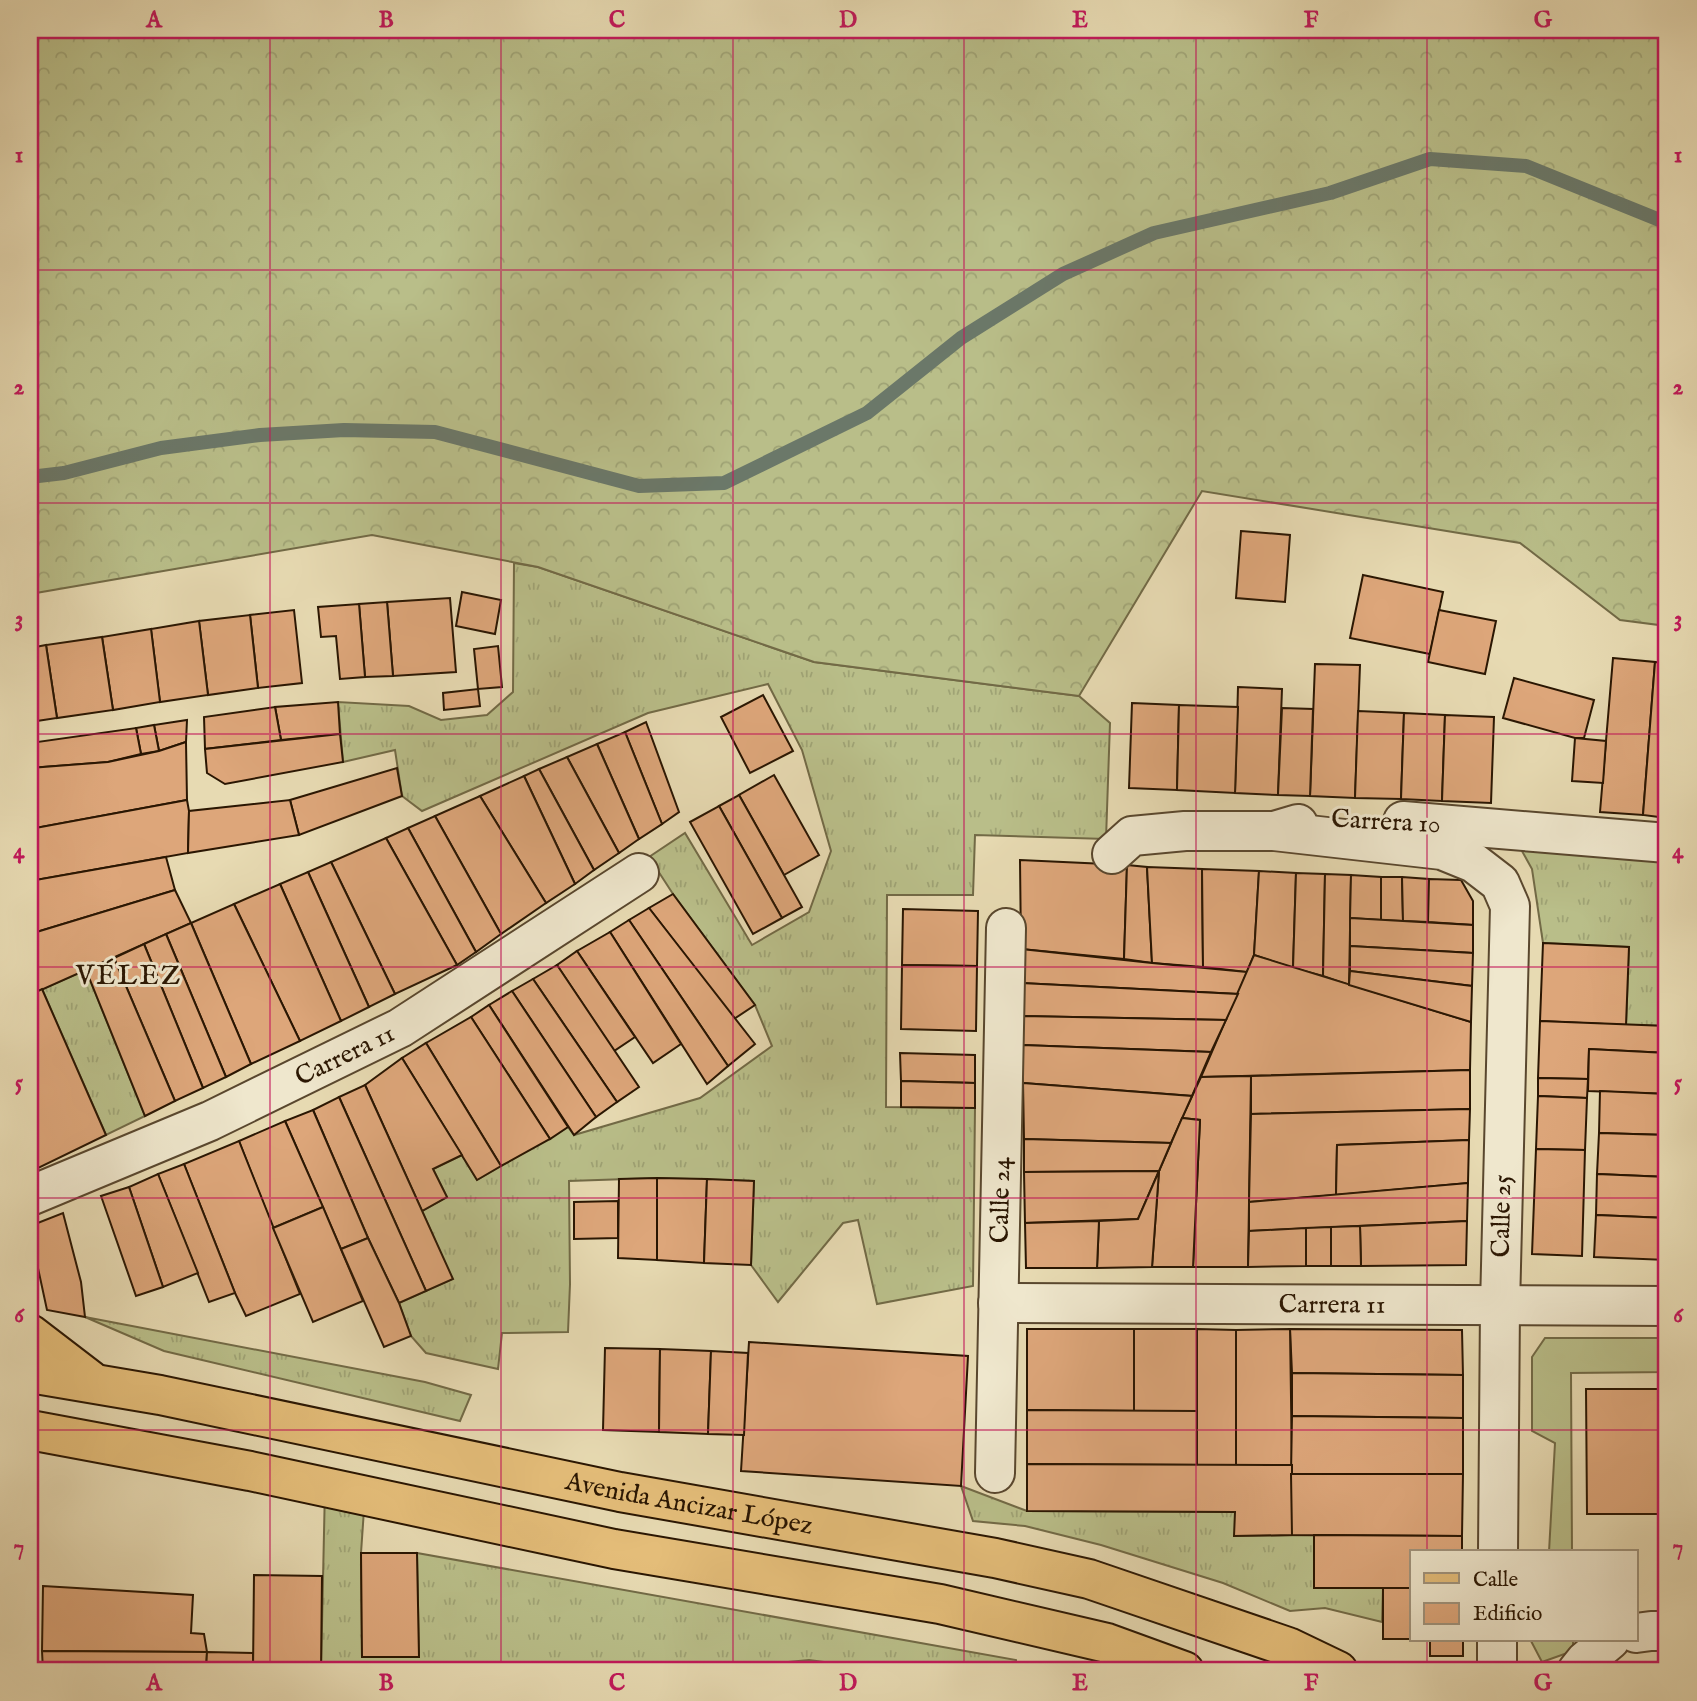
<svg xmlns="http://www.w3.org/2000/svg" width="1697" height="1701" font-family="'IM FELL English',serif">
<defs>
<pattern id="grass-tufts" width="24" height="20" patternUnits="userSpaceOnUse" patternTransform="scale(1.75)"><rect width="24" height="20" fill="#b9be89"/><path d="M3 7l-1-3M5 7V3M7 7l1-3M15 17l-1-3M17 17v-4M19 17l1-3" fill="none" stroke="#9fa375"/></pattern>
<pattern id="forest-crowns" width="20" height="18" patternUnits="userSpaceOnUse" patternTransform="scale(1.75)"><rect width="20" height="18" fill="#b9be89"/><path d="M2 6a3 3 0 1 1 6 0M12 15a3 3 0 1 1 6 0" fill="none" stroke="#9fa375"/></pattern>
</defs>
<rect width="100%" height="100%" fill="#e7dab2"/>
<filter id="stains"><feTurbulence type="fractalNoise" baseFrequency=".00286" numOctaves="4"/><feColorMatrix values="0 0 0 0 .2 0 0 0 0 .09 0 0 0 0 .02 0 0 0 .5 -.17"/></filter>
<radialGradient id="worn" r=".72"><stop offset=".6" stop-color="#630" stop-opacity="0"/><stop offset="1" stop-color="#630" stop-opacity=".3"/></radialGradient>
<g fill="url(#grass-tufts)" stroke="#726a46" stroke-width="2">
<polygon points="514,563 538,567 814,662 1079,696 1110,723 1106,839 975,835 973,895 887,895 886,1107 975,1108 973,1286 877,1304 858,1220 843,1223 778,1302 751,1265 754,1181 657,1178 569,1181 570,1284 568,1332 502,1333 498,1369 426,1353 411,1336 399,1303 452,1279 422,1211 447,1197 433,1169 462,1155 477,1180 568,1127 574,1135 700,1098 772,1046 755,1005 673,894 649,857 685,833 752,945 809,912 831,851 802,750 768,684 648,713 422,811 402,796 395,750 343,762 338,702 409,706 441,720 487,715 513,692"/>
<polygon points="1530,845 1667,856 1667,1026 1626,1025 1629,947 1543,943 1532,869 1522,851"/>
<polygon points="86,970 145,1116 106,1135 42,989"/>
<polygon points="85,1317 425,1382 471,1395 460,1421 164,1351"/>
<polygon points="961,1486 1027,1511 1235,1512 1235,1536 1314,1535 1383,1588 1382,1622 1325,1608 1290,1611 1223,1583 1101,1545 1025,1526 973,1521"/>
<polygon points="325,1487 365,1495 361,1553 362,1656 419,1656 417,1553 1016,1660 1016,1671 986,1671 982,1669 905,1664 904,1671 892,1671 809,1660 735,1667 721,1671 321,1671"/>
</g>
<polygon fill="url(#forest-crowns)" stroke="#726a46" stroke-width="2" points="30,30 1667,30 1667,626 1620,620 1520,543 1202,491 1079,696 814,662 538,567 372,535 30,594"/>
<g fill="#b9be89" stroke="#726a46" stroke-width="2">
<polygon points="1545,1338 1667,1338 1667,1372 1571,1373 1572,1552 1549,1552 1555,1443 1532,1431 1532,1357"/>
<polygon points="1573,1640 1573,1651 1542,1662 1531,1641"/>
</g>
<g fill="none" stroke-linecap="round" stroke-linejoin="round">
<polyline stroke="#6b7869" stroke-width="14" points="30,477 64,473 161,448 260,435 344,430 435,432 639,486 724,483 867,413 961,338 1063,274 1154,233 1330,193 1430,159 1526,166 1667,223"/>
</g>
<g fill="#dda67a" stroke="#2a1602" stroke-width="2">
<polygon points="1241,531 1290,535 1285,602 1236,598"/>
<polygon points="1363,575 1443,592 1430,654 1350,638"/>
<polygon points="462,592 501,600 495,634 456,626"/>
<polygon points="450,598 456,672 393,676 387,602"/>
<polygon points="387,602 393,676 365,677 359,604"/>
<polygon points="359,604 365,677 340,679 336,636 321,637 318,607"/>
<polygon points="294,610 302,683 258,688 250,615"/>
<polygon points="1439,610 1496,621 1485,674 1428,662"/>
<polygon points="250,615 258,688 208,695 199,621"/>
<polygon points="199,621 208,695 160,702 151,629"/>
<polygon points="151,629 160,702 113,710 102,637"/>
<polygon points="102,637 113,710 57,718 46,645"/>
<polygon points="46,645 57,718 30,722 30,648"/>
<polygon points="498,646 502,687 478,689 474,649"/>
<polygon points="1613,658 1655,662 1643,815 1600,812"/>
<polygon points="1655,662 1667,663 1667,818 1643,815"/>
<polygon points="1315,664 1360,665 1355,798 1310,796"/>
<polygon points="1514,678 1594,700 1584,738 1575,738 1503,718"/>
<polygon points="1238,687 1282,689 1278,795 1235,793"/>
<polygon points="478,689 480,706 444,710 443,693"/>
<polygon points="763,695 793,751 750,773 721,717"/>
<polygon points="338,702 340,734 281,740 275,707"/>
<polygon points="1132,703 1179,705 1177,790 1129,788"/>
<polygon points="1179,705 1238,707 1235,793 1177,790"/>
<polygon points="275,707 281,740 205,749 204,717"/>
<polygon points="1282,708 1313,709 1310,796 1278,795"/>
<polygon points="1358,711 1404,713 1401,799 1355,798"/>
<polygon points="1404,713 1445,715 1442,801 1401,799"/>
<polygon points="1445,715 1494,717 1491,803 1442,801"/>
<polygon points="187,720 186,742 159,751 154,725"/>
<polygon points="646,722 679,812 662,824 625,732"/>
<polygon points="154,725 159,751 141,754 136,728"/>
<polygon points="136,728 141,754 108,762 30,768 30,743"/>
<polygon points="625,732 662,824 639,839 597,744"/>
<polygon points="340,734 343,762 225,784 207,773 205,749"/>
<polygon points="1575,738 1606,741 1603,783 1572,781"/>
<polygon points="186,742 187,800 30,829 30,768 108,762 159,751"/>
<polygon points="597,744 639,839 619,853 567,757"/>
<polygon points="567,757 619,853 594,870 539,769"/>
<polygon points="397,768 402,796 299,835 290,800"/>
<polygon points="539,769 594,870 575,884 524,776"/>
<polygon points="774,775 819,855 784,875 739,795"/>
<polygon points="524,776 575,884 546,903 480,796"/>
<polygon points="739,795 802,907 782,918 719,806"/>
<polygon points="480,796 546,903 501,934 435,816"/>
<polygon points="187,800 189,811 188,853 30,881 30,829"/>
<polygon points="290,800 299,835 188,853 189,811"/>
<polygon points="719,806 782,918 753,934 690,822"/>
<polygon points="435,816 501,934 476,952 408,828"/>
<polygon points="408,828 476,952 457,965 386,838"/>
<polygon points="386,838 457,965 395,994 331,862"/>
<polygon points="166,857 175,890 30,934 30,881"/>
<polygon points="1020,860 1127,865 1124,959 1021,949"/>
<polygon points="331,862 395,994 369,1007 308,872"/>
<polygon points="1127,865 1147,867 1152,963 1124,959"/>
<polygon points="1147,867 1202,869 1203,967 1152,963"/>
<polygon points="1202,869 1259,871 1254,955 1247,972 1203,967"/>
<polygon points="1259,871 1296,873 1293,968 1254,955"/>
<polygon points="308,872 369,1007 341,1021 280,884"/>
<polygon points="1296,873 1325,874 1323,976 1293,968"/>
<polygon points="1325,874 1351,875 1349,985 1323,976"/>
<polygon points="1351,875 1381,877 1381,920 1350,918"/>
<polygon points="1381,877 1402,877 1403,921 1381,920"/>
<polygon points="1402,877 1429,879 1428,922 1403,921"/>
<polygon points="1429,879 1461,880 1473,901 1473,925 1428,922"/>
<polygon points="280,884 341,1021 300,1041 234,904"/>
<polygon points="175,890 191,923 30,995 30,934"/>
<polygon points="673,894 755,1005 734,1019 649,908"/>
<polygon points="234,904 300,1041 251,1064 191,923"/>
<polygon points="649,908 755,1044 728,1066 629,920"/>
<polygon points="903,909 978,911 977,966 902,965"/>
<polygon points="1350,918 1473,925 1473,953 1350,946"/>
<polygon points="629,920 728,1066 707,1084 610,932"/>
<polygon points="191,923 251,1064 226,1077 166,934"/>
<polygon points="610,932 681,1044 653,1063 577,951"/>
<polygon points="166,934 226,1077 203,1088 144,944"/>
<polygon points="1543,943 1629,947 1626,1025 1540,1021"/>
<polygon points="144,944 203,1088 175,1101 114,958"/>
<polygon points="1350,946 1473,953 1472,986 1350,971"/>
<polygon points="1021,949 1152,963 1247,972 1238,994 1021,983"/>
<polygon points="577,951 635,1037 614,1051 557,965"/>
<polygon points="1254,955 1471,1022 1470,1070 1201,1077"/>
<polygon points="114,958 175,1101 145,1116 86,970"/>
<polygon points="557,965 639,1087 617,1102 533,979"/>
<polygon points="902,965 977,966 976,1031 901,1029"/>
<polygon points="1350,971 1472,986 1471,1022 1349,985"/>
<polygon points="533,979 617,1102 596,1117 512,991"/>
<polygon points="1021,983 1238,994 1226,1020 1022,1016"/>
<polygon points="42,989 106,1135 30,1172 30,995"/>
<polygon points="512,991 596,1117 574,1135 489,1005"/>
<polygon points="489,1005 568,1127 550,1139 471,1017"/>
<polygon points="1022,1016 1226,1020 1211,1052 1022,1045"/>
<polygon points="471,1017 550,1139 501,1166 426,1043"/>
<polygon points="1540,1021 1667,1026 1667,1053 1589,1049 1588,1079 1538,1078"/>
<polygon points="426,1043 501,1166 477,1180 402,1058"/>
<polygon points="1022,1045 1211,1052 1192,1096 1023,1083"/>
<polygon points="1589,1049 1667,1053 1667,1094 1588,1091"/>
<polygon points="900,1053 975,1055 975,1083 901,1081"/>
<polygon points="402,1058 462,1155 433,1169 447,1197 422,1211 365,1085"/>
<polygon points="1470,1070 1470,1109 1251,1114 1251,1076"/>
<polygon points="1251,1076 1248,1267 1193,1267 1200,1120 1182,1118 1201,1077"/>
<polygon points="1538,1078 1588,1079 1587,1098 1538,1096"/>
<polygon points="901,1081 975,1083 975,1108 901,1107"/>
<polygon points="1023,1083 1192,1096 1171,1143 1024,1139"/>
<polygon points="365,1085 453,1279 426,1291 339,1097"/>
<polygon points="1600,1091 1667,1094 1667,1135 1599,1133"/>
<polygon points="1538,1096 1587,1098 1585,1150 1536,1149"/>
<polygon points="339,1097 426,1291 399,1303 368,1238 313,1110"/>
<polygon points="1470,1109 1469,1140 1337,1145 1336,1195 1249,1202 1251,1114"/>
<polygon points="313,1110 368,1238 341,1249 285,1121"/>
<polygon points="1182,1118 1200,1120 1193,1267 1152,1267 1159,1171"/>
<polygon points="285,1121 323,1207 273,1228 239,1141"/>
<polygon points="1599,1133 1667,1135 1667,1177 1597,1174"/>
<polygon points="1024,1139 1171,1143 1159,1171 1024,1172"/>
<polygon points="1469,1140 1468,1183 1336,1195 1337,1145"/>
<polygon points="239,1141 300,1294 246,1316 235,1293 184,1164"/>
<polygon points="1536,1149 1585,1150 1582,1256 1532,1254"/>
<polygon points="184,1164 235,1293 209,1302 158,1174"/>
<polygon points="1159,1171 1138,1219 1025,1223 1024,1172"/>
<polygon points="1159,1171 1152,1267 1097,1268 1099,1221 1138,1219"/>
<polygon points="158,1174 198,1273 163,1287 129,1187"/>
<polygon points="1597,1174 1667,1177 1667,1218 1596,1215"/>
<polygon points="657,1178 707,1179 704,1263 657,1260"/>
<polygon points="657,1178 657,1260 618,1258 619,1179"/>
<polygon points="707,1179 754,1181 751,1265 704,1263"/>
<polygon points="1468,1183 1467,1221 1249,1231 1249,1202"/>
<polygon points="129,1187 163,1287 136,1296 101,1196"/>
<polygon points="618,1201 618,1238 574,1239 574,1202"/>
<polygon points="323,1207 363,1301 313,1322 273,1228"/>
<polygon points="63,1213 81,1282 85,1317 47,1310 30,1231 30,1226"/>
<polygon points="1596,1215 1667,1218 1667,1260 1594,1257"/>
<polygon points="1099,1221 1097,1268 1026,1268 1025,1223"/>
<polygon points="1467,1221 1466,1265 1361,1266 1360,1226"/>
<polygon points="1360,1226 1361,1266 1331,1266 1331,1227"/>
<polygon points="1331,1227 1331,1266 1306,1266 1306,1228"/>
<polygon points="1306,1228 1306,1266 1248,1267 1249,1231"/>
<polygon points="368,1238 399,1303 411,1336 384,1347 341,1249"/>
<polygon points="1027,1329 1134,1329 1134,1411 1027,1410"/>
<rect x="1134" y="1329" width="63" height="82"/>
<polygon points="1197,1329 1236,1330 1236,1465 1197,1465"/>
<polygon points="1290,1329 1462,1330 1463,1375 1292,1373"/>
<polygon points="1290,1329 1292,1465 1236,1465 1236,1330"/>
<polygon points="749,1342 968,1356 961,1486 741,1471"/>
<polygon points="605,1348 660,1349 659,1432 603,1430"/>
<polygon points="660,1349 711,1351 708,1434 659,1432"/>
<polygon points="711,1351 748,1353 744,1435 708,1434"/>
<polygon points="1292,1373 1463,1375 1463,1418 1292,1416"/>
<polygon points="1586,1389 1667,1389 1667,1514 1587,1514"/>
<polygon points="1027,1410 1197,1411 1197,1465 1027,1464"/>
<polygon points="1292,1416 1463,1418 1463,1474 1291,1474"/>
<polygon points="1027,1464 1292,1465 1292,1535 1234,1536 1235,1512 1027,1511"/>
<polygon points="1291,1474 1463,1474 1462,1536 1292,1535"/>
<polygon points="1314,1535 1462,1536 1462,1552 1412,1552 1412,1588 1314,1588"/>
<polygon points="361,1553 417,1553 419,1657 362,1657"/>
<polygon points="254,1575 322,1576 321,1671 253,1671"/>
<polygon points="43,1586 193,1595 191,1633 204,1634 207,1652 42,1651"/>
<rect x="1383" y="1588" width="29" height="51"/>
<rect x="1430" y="1640" width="33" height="16"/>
<polygon points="42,1651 207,1652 206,1671 43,1671"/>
<polygon points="207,1652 253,1653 253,1671 206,1671"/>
<polygon points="904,1664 982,1669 982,1671 904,1671"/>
</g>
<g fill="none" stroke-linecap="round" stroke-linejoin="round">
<g stroke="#59472e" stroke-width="42">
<g id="minor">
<polyline points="1403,821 1667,843"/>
<polyline points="1274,831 1442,850 1474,863 1500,883 1510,906 1500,1306 1498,1552"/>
<polyline points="1112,854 1132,836 1185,831 1274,831 1298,824"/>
<path id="s1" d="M30 1196 210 1121 400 1028 639 873"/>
<path id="s2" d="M998 1303 1667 1306"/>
<path id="s3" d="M995 1473 1006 928"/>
<polyline points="1636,1633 1651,1631 1667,1631"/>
<polyline points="1497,1671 1497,1640"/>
<polyline points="1577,1671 1585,1661 1610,1640"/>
</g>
</g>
<g stroke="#2a1602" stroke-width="42">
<g id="major">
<polyline points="30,1334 90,1380"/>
<path id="s4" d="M30 1373 160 1395 620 1492 995 1558 1089 1579 1288 1647 1338 1671"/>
<polyline points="30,1430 250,1471 614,1549 940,1604 1107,1643 1184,1671"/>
</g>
</g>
<use href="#minor" stroke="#efe7cd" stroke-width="38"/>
<use href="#major" stroke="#e4bd79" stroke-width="38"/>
</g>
<path fill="none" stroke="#c2185b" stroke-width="2" stroke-opacity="0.55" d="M270 30V1671M501 30V1671M733 30V1671M964 30V1671M1196 30V1671M1427 30V1552M30 270H1667M30 503H1667M30 734H1667M30 967H1667M30 1198H1667M30 1430H1667M1427 1640V1671"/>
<g text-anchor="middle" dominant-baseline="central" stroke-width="6" stroke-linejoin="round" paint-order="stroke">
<g font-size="26" fill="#2a1602" stroke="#efe7cd">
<text transform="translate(1386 822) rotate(3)">Carrera 10</text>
<text stroke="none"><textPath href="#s1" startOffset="345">Carrera 11</textPath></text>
<text stroke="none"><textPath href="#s3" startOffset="273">Calle 24</textPath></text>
<text transform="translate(1502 1216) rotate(-89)">Calle 25</text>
<text stroke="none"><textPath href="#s2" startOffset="334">Carrera 11</textPath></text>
<text stroke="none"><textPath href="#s4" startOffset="672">Avenida Ancizar López</textPath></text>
</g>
<g font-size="28" letter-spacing="2" fill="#2a1602" stroke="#efe7cd">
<text x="129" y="976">VÉLEZ</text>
</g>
</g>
<rect width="1697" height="1701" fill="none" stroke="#e7dab2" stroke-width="77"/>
<rect x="1410" y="1550" width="228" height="91" fill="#efe7cd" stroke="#a0937c" stroke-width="2"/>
<rect x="1424" y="1573" width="35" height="10" fill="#e4bd79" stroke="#a0937c" stroke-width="2"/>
<text x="1473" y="1586" font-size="21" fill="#2a1602">Calle</text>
<rect x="1424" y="1603" width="35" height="21" fill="#dda67a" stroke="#a0937c" stroke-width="2"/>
<text x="1473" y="1620" font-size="21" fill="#2a1602">Edificio</text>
<rect x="38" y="38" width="1620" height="1624" fill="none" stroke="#c2185b" stroke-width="2.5"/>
<g font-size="23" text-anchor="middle" font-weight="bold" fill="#c2185b">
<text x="154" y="27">A</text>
<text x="386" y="27">B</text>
<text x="617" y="27">C</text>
<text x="848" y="27">D</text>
<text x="1080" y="27">E</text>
<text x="1311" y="27">F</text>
<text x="1543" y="27">G</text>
<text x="19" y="162">1</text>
<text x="1678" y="162">1</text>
<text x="19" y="394">2</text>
<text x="1678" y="394">2</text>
<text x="19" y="626">3</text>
<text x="1678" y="626">3</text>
<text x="19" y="858">4</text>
<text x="1678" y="858">4</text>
<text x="19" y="1090">5</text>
<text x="1678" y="1090">5</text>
<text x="19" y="1322">6</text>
<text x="1678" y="1322">6</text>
<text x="19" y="1554">7</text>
<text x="1678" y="1554">7</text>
<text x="154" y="1690">A</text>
<text x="386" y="1690">B</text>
<text x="617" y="1690">C</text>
<text x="848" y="1690">D</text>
<text x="1080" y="1690">E</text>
<text x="1311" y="1690">F</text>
<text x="1543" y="1690">G</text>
</g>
<rect width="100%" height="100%" filter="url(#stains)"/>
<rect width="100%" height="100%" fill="url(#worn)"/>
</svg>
